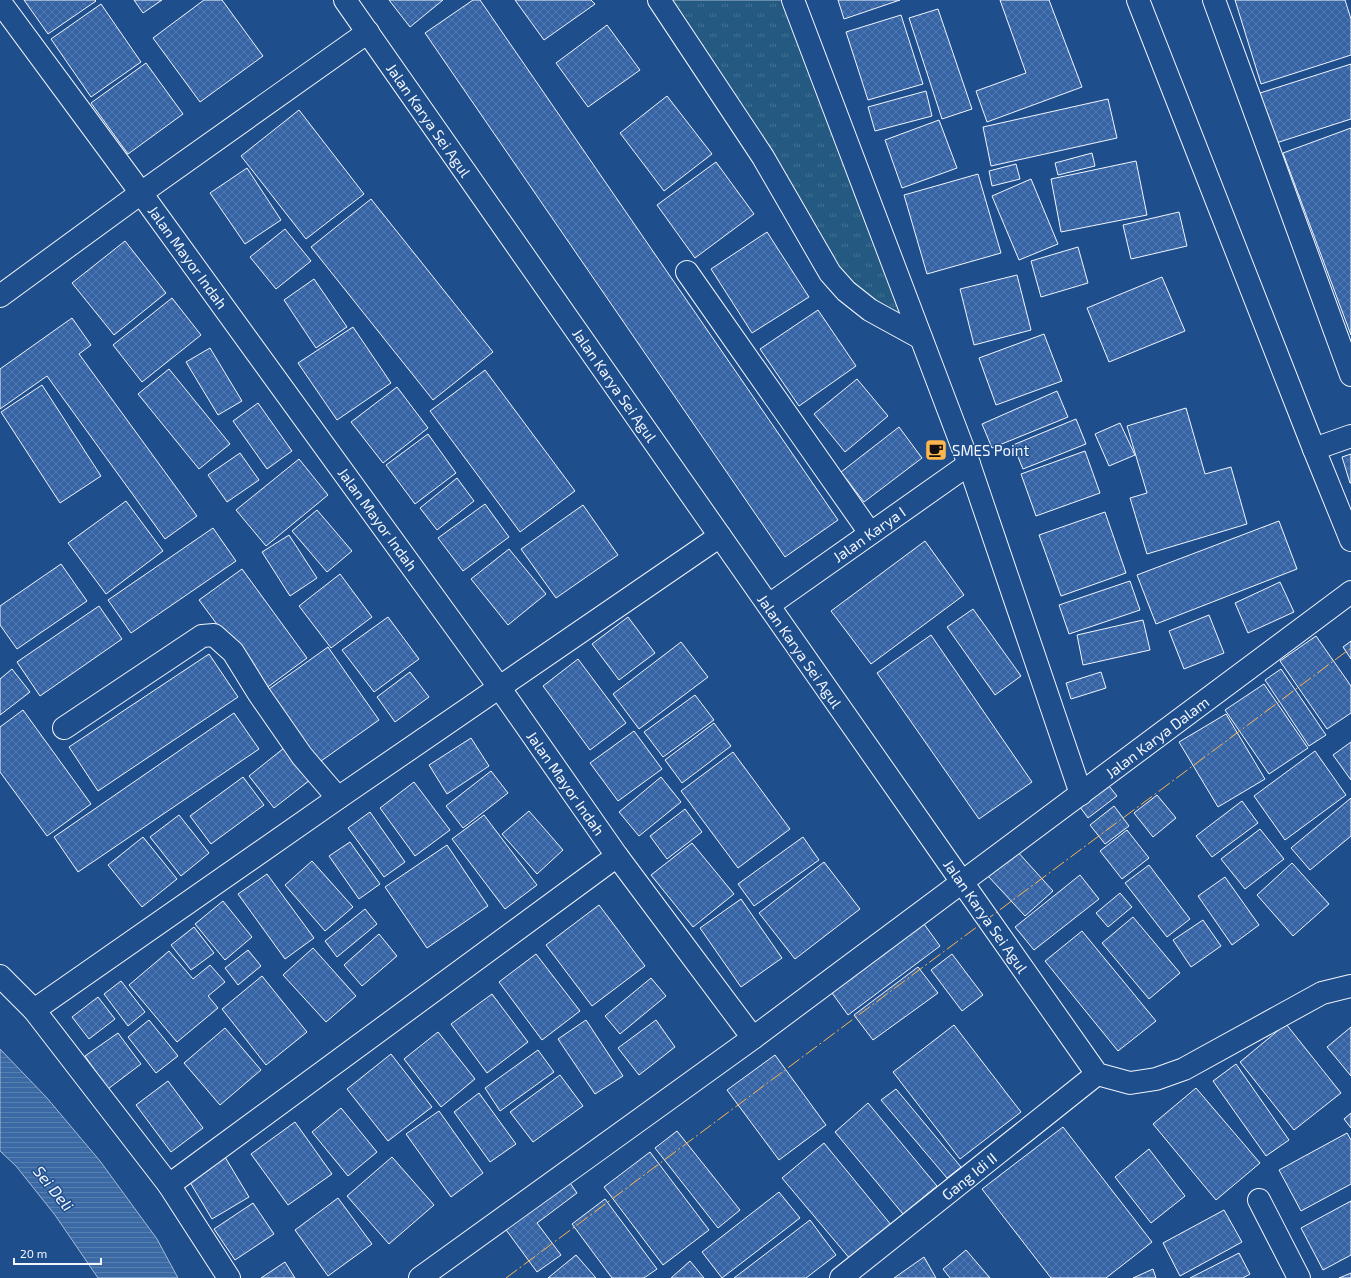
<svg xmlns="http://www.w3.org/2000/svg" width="1351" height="1278" font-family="'Exo 2',sans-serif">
<defs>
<pattern id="park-tufts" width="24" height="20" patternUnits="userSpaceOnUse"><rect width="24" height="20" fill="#245a82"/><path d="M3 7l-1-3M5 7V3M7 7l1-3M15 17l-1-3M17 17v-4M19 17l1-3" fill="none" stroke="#447295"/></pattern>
<pattern id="water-rules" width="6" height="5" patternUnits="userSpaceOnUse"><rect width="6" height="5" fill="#3b69a3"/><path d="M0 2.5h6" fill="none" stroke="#587fb1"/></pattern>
<pattern id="building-cross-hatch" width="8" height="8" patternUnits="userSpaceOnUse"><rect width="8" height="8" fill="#3563a3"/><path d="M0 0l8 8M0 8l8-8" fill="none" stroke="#537ab1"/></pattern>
</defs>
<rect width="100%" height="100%" fill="#1f4e8c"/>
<polygon fill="url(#park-tufts)" stroke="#a8bbd7" points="661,0 789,0 913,327 849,289"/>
<polygon fill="url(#water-rules)" stroke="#a8bbd7" points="0,1049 47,1098 100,1161 157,1239 178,1278 98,1278 55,1215 16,1166 0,1151"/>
<g fill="url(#building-cross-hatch)" stroke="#f2f6ff">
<polygon points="24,0 95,0 96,1 48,34"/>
<polygon points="134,0 162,0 143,13"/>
<polygon points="204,0 222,0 263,56 200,102 153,38"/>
<polygon points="389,0 443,0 410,27"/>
<polygon points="473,0 480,0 838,520 785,557 425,33"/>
<polygon points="515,0 591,0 595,4 544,40"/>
<polygon points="838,0 900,0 844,19"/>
<polygon points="1000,0 1049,0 1082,87 987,122 976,91 1026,73"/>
<polygon points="1235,0 1345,0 1351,19 1351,55 1261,84"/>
<polygon points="101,4 141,62 91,97 51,39"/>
<polygon points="938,9 972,109 942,119 909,18"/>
<polygon points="901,15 923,84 868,100 846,32"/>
<polygon points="607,25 640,70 588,107 556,63"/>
<polygon points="146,63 183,114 128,154 91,103"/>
<polygon points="1351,64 1351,119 1276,143 1260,93"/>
<polygon points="926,91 932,116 875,131 868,107"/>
<polygon points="667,96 712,154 664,191 620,133"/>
<polygon points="1108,99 1117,138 991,166 983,127"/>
<polygon points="299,110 364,194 306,239 241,156"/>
<polygon points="939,120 957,168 902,188 885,140"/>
<polygon points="1351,128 1351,335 1283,153"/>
<polygon points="1092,153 1095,166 1058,175 1055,163"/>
<polygon points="1136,161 1147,215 1061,232 1051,179"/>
<polygon points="716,162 754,214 695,258 657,205"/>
<polygon points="1016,164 1020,179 992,186 989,171"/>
<polygon points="247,168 281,220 245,244 210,193"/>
<polygon points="978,174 1001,253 927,274 904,195"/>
<polygon points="1031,179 1058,244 1019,260 992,196"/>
<polygon points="371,199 493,352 433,400 311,247"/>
<polygon points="1179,212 1187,246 1131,259 1123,225"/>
<polygon points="285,229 311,261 276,289 250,257"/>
<polygon points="767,232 809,297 752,333 711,269"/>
<polygon points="125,241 166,293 114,335 72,283"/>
<polygon points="1078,247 1088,283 1041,297 1031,261"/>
<polygon points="1017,275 1031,330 974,345 960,289"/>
<polygon points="1162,277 1185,331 1109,362 1087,308"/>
<polygon points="314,279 347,327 316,348 284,300"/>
<polygon points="172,298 201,335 142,382 113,345"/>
<polygon points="818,310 856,366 799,406 760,349"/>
<polygon points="72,318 91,345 79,354 197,516 165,539 47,376 0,409 0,369"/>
<polygon points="353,327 391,383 337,420 298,363"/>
<polygon points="1044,334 1062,381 996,405 979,358"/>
<polygon points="210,348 242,401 218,415 186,362"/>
<polygon points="169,369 230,444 199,469 138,394"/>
<polygon points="485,370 575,491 520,532 430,411"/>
<polygon points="857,379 888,416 845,452 814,414"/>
<polygon points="42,385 101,476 60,503 1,412"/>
<polygon points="397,387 428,428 383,463 351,422"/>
<polygon points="1057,391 1068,417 992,448 982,424"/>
<polygon points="258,403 292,451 267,469 233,421"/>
<polygon points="1186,408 1205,474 1231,467 1247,524 1147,554 1130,498 1147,493 1127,426"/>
<polygon points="1076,419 1086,444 1023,469 1013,445"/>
<polygon points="1120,423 1135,455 1109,466 1095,434"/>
<polygon points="899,427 922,458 864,502 841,472"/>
<polygon points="428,434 456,473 415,504 386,465"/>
<polygon points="1085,451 1100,493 1036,516 1021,474"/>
<polygon points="240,453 259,480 227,502 208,475"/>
<polygon points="1351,454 1351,483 1350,483 1342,457"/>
<polygon points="299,459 328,495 266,546 236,510"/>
<polygon points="457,478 474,501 437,530 420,508"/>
<polygon points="126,501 163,551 106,594 68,543"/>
<polygon points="485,504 509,537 463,571 438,538"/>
<polygon points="583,505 618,555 556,598 521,549"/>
<polygon points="317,510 352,551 327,572 292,531"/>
<polygon points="1105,512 1126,573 1061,596 1039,535"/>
<polygon points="1279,521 1297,569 1156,624 1137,575"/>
<polygon points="213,528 236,561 131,633 108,600"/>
<polygon points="289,535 317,578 290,596 262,552"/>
<polygon points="925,541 964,595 871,664 831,611"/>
<polygon points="509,549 546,594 508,625 471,579"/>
<polygon points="61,564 87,601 17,649 0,625 0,606"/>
<polygon points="242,569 307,658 265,689 199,600"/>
<polygon points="340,574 372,617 331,648 299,606"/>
<polygon points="1130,581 1140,610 1069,634 1059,605"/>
<polygon points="1280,582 1294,612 1248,633 1235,603"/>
<polygon points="99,606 122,639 40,696 17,662"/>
<polygon points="973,609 1021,676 995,695 947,627"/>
<polygon points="1209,615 1224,653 1184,669 1169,631"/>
<polygon points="388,617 419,659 374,692 342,650"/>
<polygon points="628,617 655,653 619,680 592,644"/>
<polygon points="1143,620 1150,650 1083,665 1077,635"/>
<polygon points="931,635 1032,782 979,819 877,673"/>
<polygon points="1316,636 1351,686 1351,713 1327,729 1280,661"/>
<polygon points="1351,641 1351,659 1343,647"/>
<polygon points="681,642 708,677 639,729 613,694"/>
<polygon points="328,647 379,720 314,766 262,694"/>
<polygon points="209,654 238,697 98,791 69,747"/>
<polygon points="578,659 626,723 590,750 543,686"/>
<polygon points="12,669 30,692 0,715 0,679"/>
<polygon points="1281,669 1326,735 1309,746 1265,680"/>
<polygon points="410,672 429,697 395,722 377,697"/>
<polygon points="1101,672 1106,688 1071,699 1066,683"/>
<polygon points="1264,684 1308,748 1269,774 1225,710"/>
<polygon points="695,695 714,720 663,757 644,732"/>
<polygon points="23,710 91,804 47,836 0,772 0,727"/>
<polygon points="234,713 259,749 78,872 54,837"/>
<polygon points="1226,714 1265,779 1218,807 1179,742"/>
<polygon points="714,723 731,746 682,783 665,760"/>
<polygon points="634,731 662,769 618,801 590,763"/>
<polygon points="471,738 489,766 447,794 429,765"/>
<polygon points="1351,742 1351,780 1333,755"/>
<polygon points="284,748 310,780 274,808 249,776"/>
<polygon points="1315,751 1346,795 1285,840 1254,796"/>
<polygon points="733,752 790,829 738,868 681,791"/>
<polygon points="491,771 508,793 463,828 446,806"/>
<polygon points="243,777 264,805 211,844 190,816"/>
<polygon points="661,777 681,802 639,836 619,812"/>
<polygon points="1105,781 1117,796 1088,818 1077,803"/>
<polygon points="414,782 450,830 415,856 380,808"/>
<polygon points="1157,795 1176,818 1153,837 1134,813"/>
<polygon points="1351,798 1351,836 1310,870 1291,848"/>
<polygon points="1242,801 1258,823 1212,857 1196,836"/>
<polygon points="1114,806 1129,826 1105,844 1090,825"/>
<polygon points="685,809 702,832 667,859 650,836"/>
<polygon points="529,811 563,850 537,874 502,834"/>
<polygon points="370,812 405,862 384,877 348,828"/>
<polygon points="179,815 209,853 181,876 150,837"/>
<polygon points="484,815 537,885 505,909 452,839"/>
<polygon points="1260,829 1284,859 1245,889 1221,859"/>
<polygon points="1127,830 1149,858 1122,879 1100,851"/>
<polygon points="143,837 177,879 142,907 108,865"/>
<polygon points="803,837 819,860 754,906 738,884"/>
<polygon points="350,842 380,884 359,899 329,856"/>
<polygon points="692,843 734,894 693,927 651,875"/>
<polygon points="447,845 488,906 427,948 385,887"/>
<polygon points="1016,850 1053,891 1025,916 988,876"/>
<polygon points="312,861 353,907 325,931 285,885"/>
<polygon points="824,862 860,909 795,959 759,913"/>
<polygon points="1292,863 1329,904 1293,936 1257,895"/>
<polygon points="1149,865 1190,919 1167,937 1125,883"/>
<polygon points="267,874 314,938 285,959 238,894"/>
<polygon points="1080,875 1099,899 1034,950 1015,927"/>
<polygon points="1225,877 1259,925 1232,945 1198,896"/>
<polygon points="1120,893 1132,907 1108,927 1096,913"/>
<polygon points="741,899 782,958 741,987 700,928"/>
<polygon points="223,901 252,937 225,960 195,924"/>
<polygon points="599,905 645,966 592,1006 546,945"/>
<polygon points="365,909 377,924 337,957 325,941"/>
<polygon points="1133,917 1180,973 1149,999 1102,943"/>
<polygon points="1203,920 1221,946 1191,967 1173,940"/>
<polygon points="924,924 940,946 848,1015 832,993"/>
<polygon points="194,927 214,953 191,970 171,945"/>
<polygon points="1082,931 1156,1021 1118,1051 1045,961"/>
<polygon points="379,934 397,956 362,986 344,965"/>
<polygon points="313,948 356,996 326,1022 283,975"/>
<polygon points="248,950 261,966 238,985 225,968"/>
<polygon points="169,951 193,979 210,965 225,982 208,996 218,1008 177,1042 129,985"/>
<polygon points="536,954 580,1011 542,1040 499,982"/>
<polygon points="952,954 983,995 962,1011 931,970"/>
<polygon points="918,967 938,993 873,1040 854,1015"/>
<polygon points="262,976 307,1032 266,1065 222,1009"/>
<polygon points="651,978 666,996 620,1034 605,1016"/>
<polygon points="121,981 145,1012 128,1026 104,994"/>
<polygon points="492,994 528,1042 487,1073 451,1024"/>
<polygon points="98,997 115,1019 89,1039 72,1017"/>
<polygon points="149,1020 178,1056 156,1073 128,1037"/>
<polygon points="586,1020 623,1076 595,1094 558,1039"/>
<polygon points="656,1020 675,1047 639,1075 618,1048"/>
<polygon points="1286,1024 1341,1093 1294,1130 1240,1062"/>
<polygon points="954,1025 1021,1112 960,1159 893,1072"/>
<polygon points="1351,1027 1351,1076 1327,1047"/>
<polygon points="225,1028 261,1070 220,1105 184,1063"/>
<polygon points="438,1032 475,1079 441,1107 404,1059"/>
<polygon points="118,1033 141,1064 108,1089 85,1056"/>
<polygon points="538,1050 554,1072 500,1111 485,1088"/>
<polygon points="391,1054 432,1107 388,1141 347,1089"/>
<polygon points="775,1055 826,1125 779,1160 727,1090"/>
<polygon points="1236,1064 1289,1140 1266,1156 1213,1081"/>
<polygon points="560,1075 583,1106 533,1142 510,1112"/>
<polygon points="168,1081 203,1128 171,1152 136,1105"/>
<polygon points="1196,1088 1260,1163 1216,1200 1153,1124"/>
<polygon points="896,1089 961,1167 947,1178 881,1100"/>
<polygon points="479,1093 516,1144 490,1162 454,1112"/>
<polygon points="868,1103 937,1186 903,1214 835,1132"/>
<polygon points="341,1108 377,1152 348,1176 312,1132"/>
<polygon points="439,1111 483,1173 451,1197 406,1134"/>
<polygon points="1351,1113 1351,1128 1344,1119"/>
<polygon points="295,1122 332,1174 288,1205 251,1154"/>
<polygon points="1063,1127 1152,1242 1106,1278 1051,1278 982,1189"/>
<polygon points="677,1131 740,1210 718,1228 655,1148"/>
<polygon points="1347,1133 1351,1140 1351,1184 1301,1211 1279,1170"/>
<polygon points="824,1143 892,1226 851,1260 782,1178"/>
<polygon points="1149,1149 1185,1196 1151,1223 1115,1177"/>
<polygon points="222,1152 249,1197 212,1219 185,1174"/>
<polygon points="650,1152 709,1230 663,1265 604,1187"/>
<polygon points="392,1157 434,1205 389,1244 347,1196"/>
<polygon points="568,1180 577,1193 537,1223 561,1255 537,1272 504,1227"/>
<polygon points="779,1192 800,1218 722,1278 702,1252"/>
<polygon points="338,1198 372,1244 328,1276 295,1230"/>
<polygon points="605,1199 657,1269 644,1278 612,1278 572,1224"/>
<polygon points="1351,1201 1351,1255 1323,1270 1301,1228"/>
<polygon points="253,1203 274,1234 235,1260 214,1229"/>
<polygon points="1224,1210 1242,1242 1180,1276 1163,1243"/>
<polygon points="810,1220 836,1255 806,1278 734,1278"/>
<polygon points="966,1250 990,1278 950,1278 943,1269"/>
<polygon points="1239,1253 1250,1274 1243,1278 1190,1278"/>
<polygon points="576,1255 596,1278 548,1278"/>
<polygon points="924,1257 936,1278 894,1278"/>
<polygon points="690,1261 704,1278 671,1278"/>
<polygon points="285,1262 295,1278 261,1278"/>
<polygon points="1153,1269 1156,1278 1133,1278"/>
<polygon points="1351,1273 1351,1278 1339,1278"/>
</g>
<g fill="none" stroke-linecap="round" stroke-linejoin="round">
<g stroke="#f2f6ff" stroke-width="24">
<g id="minor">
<polyline points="659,0 763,157 830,273 846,291 870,310 921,338"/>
<polyline points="793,0 969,464 1081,794"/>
<polyline points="1138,0 1314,449 1351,540"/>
<polyline points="1214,0 1351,375"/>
<polyline points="0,2 141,193 499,687 617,856 753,1038"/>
<polyline points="687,272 870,533"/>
<polyline points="0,296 141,193 368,32"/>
<polyline points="1314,449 1351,436"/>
<polyline points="769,605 969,464"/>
<polyline points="64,728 202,636 214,635 233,652 259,694 302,756 338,798"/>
<polyline points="0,976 34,1010 169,1185 229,1278"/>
<polyline points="34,1010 338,798 720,536"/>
<polyline points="169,1185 617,856"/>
<polyline points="1259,1200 1299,1278"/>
<polyline points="420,1278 753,1038 1351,592"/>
<polyline points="841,1278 1097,1074"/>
</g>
</g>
<g stroke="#f2f6ff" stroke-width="24">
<polyline id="major" points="345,0 962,882 1097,1074 1130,1083 1156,1079 1184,1069 1322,993 1351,986"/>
</g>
<use href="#minor" stroke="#1f4e8c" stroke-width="22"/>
<use href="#major" stroke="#1f4e8c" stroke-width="22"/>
<polyline stroke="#ffb74d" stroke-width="1" stroke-dasharray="14 3 2 3" stroke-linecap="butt" points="506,1278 1351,648"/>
</g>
<defs>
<g id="cafe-square" transform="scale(1.15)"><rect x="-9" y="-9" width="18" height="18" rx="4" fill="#ffb74d" stroke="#1f4e8c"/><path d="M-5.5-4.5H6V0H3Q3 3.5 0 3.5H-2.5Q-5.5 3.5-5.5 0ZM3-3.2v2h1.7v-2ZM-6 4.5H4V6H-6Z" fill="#111"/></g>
</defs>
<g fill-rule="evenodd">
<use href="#cafe-square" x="936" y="450"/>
</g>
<g text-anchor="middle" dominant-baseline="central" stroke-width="3" stroke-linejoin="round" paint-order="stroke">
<g font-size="15" fill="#f2f6ff" stroke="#1f4e8c">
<text transform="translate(429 120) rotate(55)">Jalan Karya Sei Agul</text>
<text transform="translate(188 257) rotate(54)">Jalan Mayor Indah</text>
<text transform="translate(615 385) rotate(55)">Jalan Karya Sei Agul</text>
<text transform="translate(378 519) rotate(54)">Jalan Mayor Indah</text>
<text transform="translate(869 534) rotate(-35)">Jalan Karya I</text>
<text transform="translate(800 651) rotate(55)">Jalan Karya Sei Agul</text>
<text transform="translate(1157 737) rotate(-37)">Jalan Karya Dalam</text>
<text transform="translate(566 783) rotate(55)">Jalan Mayor Indah</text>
<text transform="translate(986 916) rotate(55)">Jalan Karya Sei Agul</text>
<text transform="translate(969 1176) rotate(-39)">Gang Idi II</text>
</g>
<g font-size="15" fill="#f2f6ff" stroke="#1f4e8c" text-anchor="start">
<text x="952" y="450">SMES Point</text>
</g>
<g font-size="16" font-style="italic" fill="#f2f6ff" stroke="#1f4e8c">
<text transform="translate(54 1188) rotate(51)">Sei Deli</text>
</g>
</g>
<path d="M14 1258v6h87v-6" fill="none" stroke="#f2f6ff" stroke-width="2"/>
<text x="20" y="1258" font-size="12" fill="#f2f6ff" stroke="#1f4e8c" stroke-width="3" paint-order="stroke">20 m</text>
</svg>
